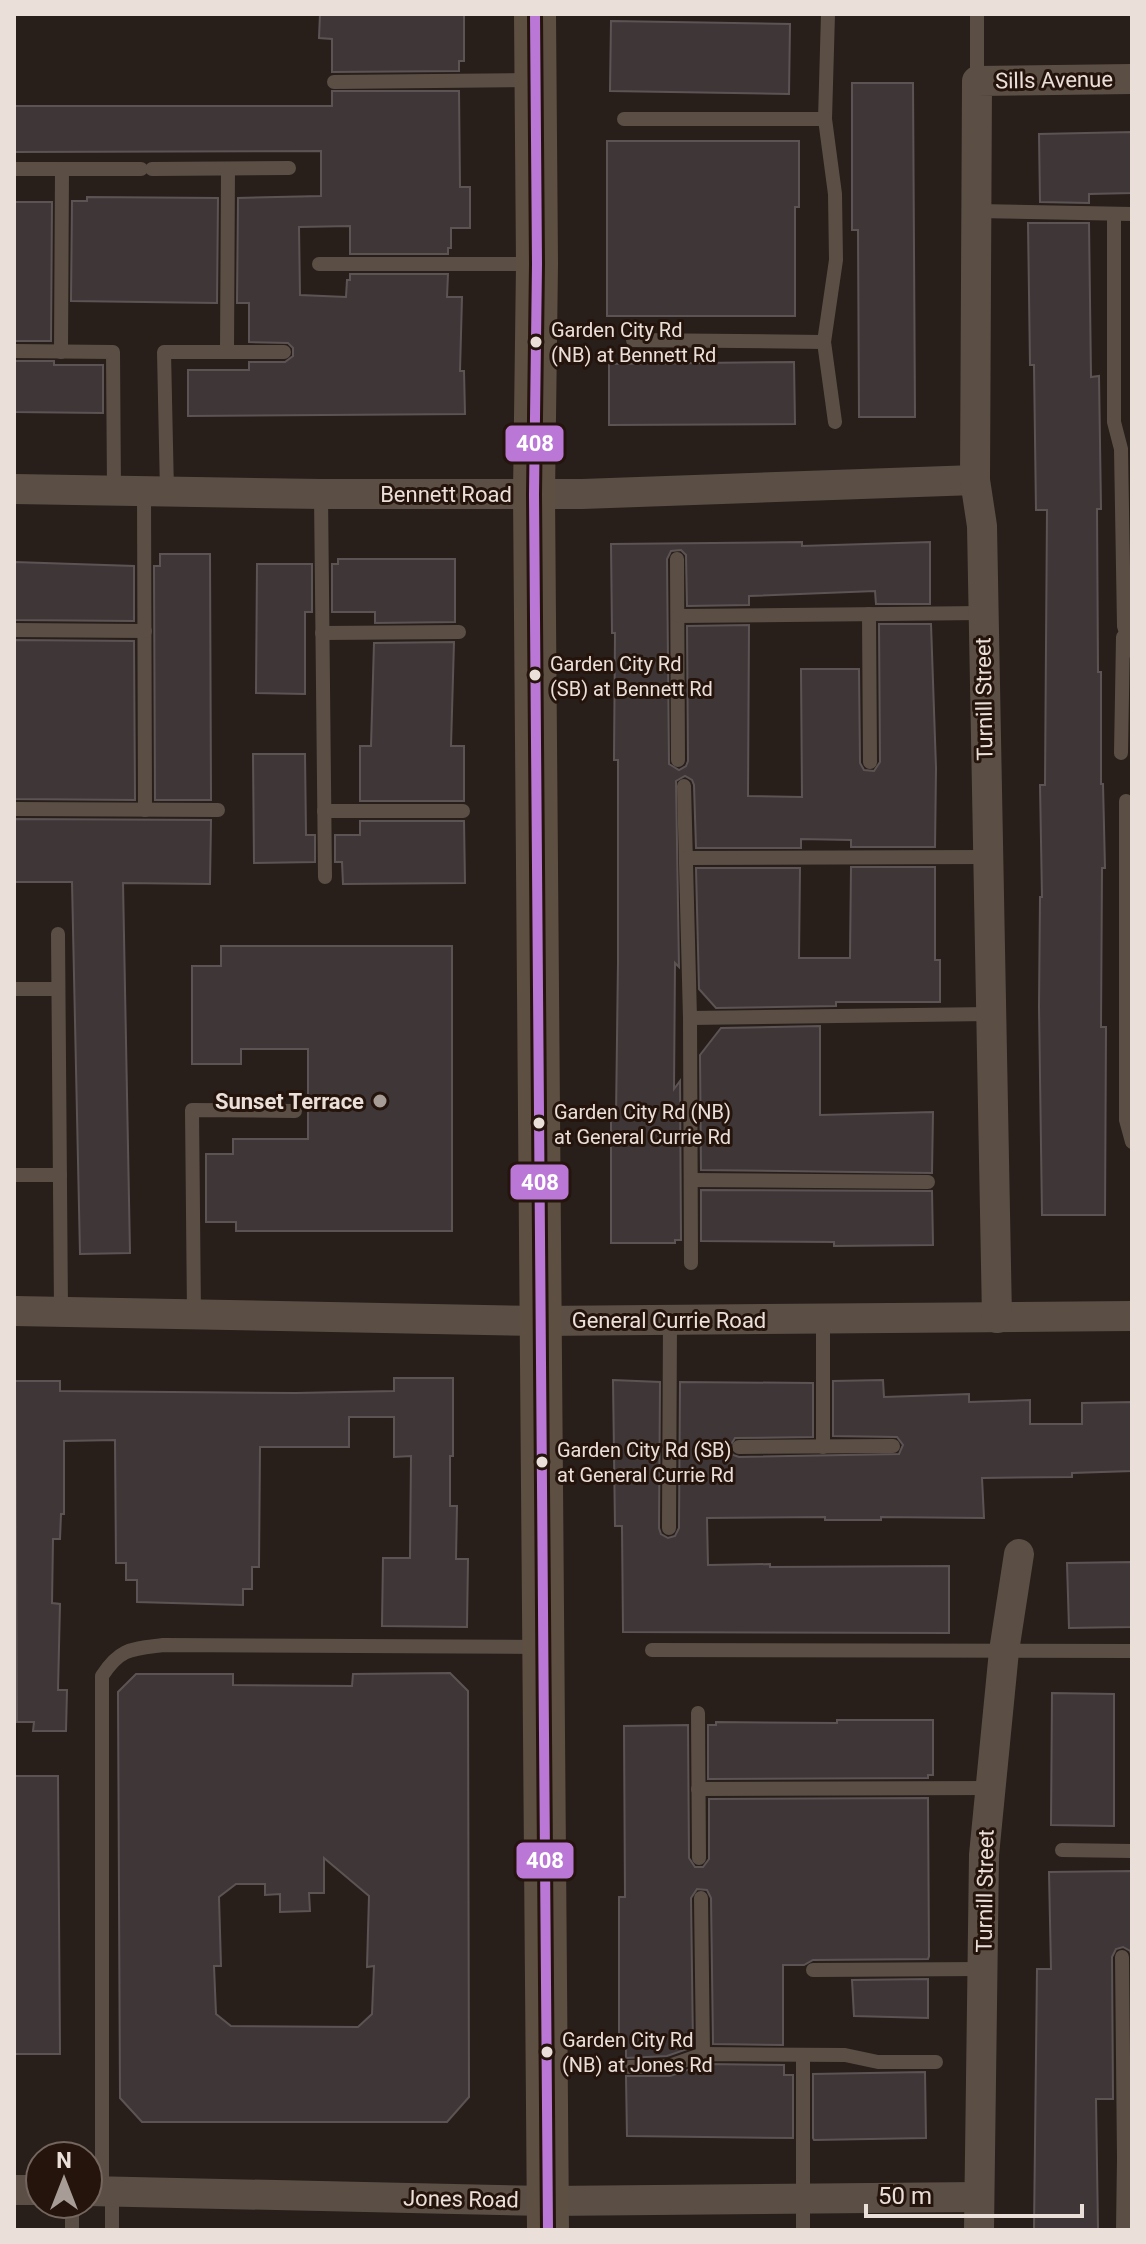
<svg xmlns="http://www.w3.org/2000/svg" width="1146" height="2244" font-family="Roboto,sans-serif">
<rect width="100%" height="100%" fill="#281f1b"/>
<g fill="#3f3737" stroke="#5c5454" stroke-width="2" fill-rule="evenodd">
<polygon points="320,14 464,14 464,61 459,61 459,71 332,72 332,39 319,38"/>
<polygon points="611,21 790,24 789,94 610,91"/>
<polygon points="852,83 913,83 915,417 859,417 858,230 852,230"/>
<polygon points="332,91 459,91 460,187 470,187 470,228 451,228 451,248 448,248 448,254 350,254 350,226 299,227 300,295 346,297 347,280 350,280 350,274 448,274 447,297 462,297 460,371 464,371 465,414 188,416 188,370 249,370 249,362 285,362 293,356 293,348 288,343 249,342 249,303 237,303 238,198 321,196 321,151 14,152 14,106 332,106"/>
<polygon points="1132,132 1132,193 1089,194 1089,203 1040,202 1039,134"/>
<polygon points="607,141 799,141 799,207 795,207 795,316 607,316"/>
<polygon points="87,197 218,198 217,303 71,301 72,201 87,201"/>
<polygon points="14,202 52,202 51,341 14,341"/>
<polygon points="1028,223 1089,223 1091,377 1099,376 1101,509 1097,509 1098,672 1101,672 1101,784 1103,784 1105,868 1102,868 1101,1027 1106,1027 1105,1215 1042,1215 1039,1007 1040,897 1042,897 1040,785 1045,785 1047,510 1036,510 1034,365 1030,365"/>
<polygon points="14,361 54,361 54,365 103,365 103,413 14,412"/>
<polygon points="794,362 795,424 609,425 609,364"/>
<polygon points="802,542 802,546 930,542 930,604 876,604 875,591 749,596 749,605 687,606 686,555 681,550 671,551 667,559 669,764 679,770 686,766 688,761 687,626 749,625 748,796 802,797 801,669 859,669 860,763 864,770 874,771 880,762 879,624 931,624 936,768 935,847 851,847 851,840 801,839 801,848 696,848 694,785 692,780 685,776 676,781 679,967 675,963 674,1089 680,1081 681,1240 675,1240 675,1243 611,1243 611,1116 616,1116 618,962 618,760 614,760 615,633 612,633 611,544"/>
<polygon points="160,554 210,554 211,800 155,800 154,566 160,566"/>
<polygon points="338,559 455,559 455,622 375,623 375,612 332,612 332,564 338,564"/>
<polygon points="14,562 134,566 134,621 14,620"/>
<polygon points="257,564 312,564 312,612 305,612 305,694 256,693"/>
<polygon points="14,640 134,641 135,800 14,799"/>
<polygon points="454,642 451,746 464,746 464,801 360,801 360,746 371,746 374,643"/>
<polygon points="253,754 305,754 306,835 315,835 315,862 254,863"/>
<polygon points="14,819 211,820 210,884 123,883 130,1253 80,1254 72,882 14,882"/>
<polygon points="360,821 464,821 465,883 343,884 342,862 335,862 335,835 360,835"/>
<polygon points="851,867 935,867 935,960 940,960 940,1002 836,1002 836,1006 716,1008 699,989 696,868 800,868 799,958 850,958"/>
<polygon points="221,946 452,946 452,1231 236,1231 236,1222 206,1222 206,1154 233,1154 233,1139 308,1139 308,1049 241,1049 241,1064 192,1064 192,966 221,966"/>
<polygon points="820,1026 820,1115 933,1112 932,1173 701,1170 700,1055 721,1028"/>
<polygon points="701,1190 932,1191 933,1245 834,1246 834,1242 701,1241"/>
<polygon points="394,1378 453,1378 453,1456 450,1456 450,1506 457,1506 456,1559 468,1559 467,1627 382,1626 383,1558 410,1558 411,1456 394,1457 394,1417 349,1417 349,1447 260,1447 259,1567 252,1567 252,1589 243,1589 243,1605 137,1602 137,1580 126,1580 126,1563 116,1563 115,1440 64,1441 64,1514 61,1514 60,1539 53,1539 52,1603 60,1604 58,1690 67,1690 66,1731 33,1731 34,1722 17,1722 15,1381 60,1381 60,1391 296,1393 394,1391"/>
<polygon points="613,1380 660,1382 659,1528 661,1534 668,1538 675,1536 679,1528 680,1382 813,1383 813,1437 735,1438 729,1448 733,1455 739,1457 899,1454 903,1445 897,1437 833,1436 833,1381 883,1380 884,1397 969,1394 969,1402 1030,1400 1030,1424 1082,1424 1082,1403 1132,1402 1132,1471 1072,1473 1072,1477 982,1478 984,1518 881,1517 881,1520 825,1520 825,1517 707,1518 708,1565 770,1564 770,1567 949,1566 949,1633 623,1632 622,1526 615,1526"/>
<polygon points="1132,1562 1132,1627 1069,1628 1067,1563"/>
<path d="M450 1673 468 1691 469 2097 447 2122H142L120 2098 118 1692 136 1674H233V1685L352 1686 353 1674ZM324 1858 369 1896 367 1967 374 1966 372 2014 358 2027 231 2026 216 2014 214 1966H221L219 1897 236 1884H265V1895L280 1894V1912L310 1911 309 1893H324Z"/>
<polygon points="1052,1693 1114,1694 1114,1826 1051,1825"/>
<polygon points="837,1720 933,1720 933,1775 928,1775 928,1778 708,1779 708,1725 716,1725 716,1722 837,1723"/>
<polygon points="688,1725 689,1858 695,1867 703,1867 709,1859 709,1799 928,1798 929,1956 928,1959 813,1960 804,1965 783,1965 783,2045 713,2044 711,1898 707,1890 697,1889 691,1898 693,2047 667,2056 626,2058 626,2044 619,2043 619,1897 625,1897 624,1726"/>
<polygon points="14,1776 58,1776 60,2054 14,2054"/>
<polygon points="1132,1871 1132,1957 1130,1951 1123,1947 1116,1949 1112,1957 1113,2099 1096,2099 1098,2230 1034,2230 1037,1969 1051,1969 1049,1872"/>
<polygon points="928,1979 928,2018 854,2016 852,1980"/>
<polygon points="705,2064 784,2065 784,2075 793,2075 793,2138 627,2136 626,2076 670,2076"/>
<polygon points="925,2072 926,2138 814,2140 813,2138 813,2074"/>
</g>
<g fill="none" stroke-linecap="round" stroke-linejoin="round">
<g stroke="#5b4f45" stroke-width="14">
<polyline points="828,14 825,119 835,194 836,260 824,342 835,422"/>
<polyline points="977,14 977,81"/>
<polyline points="334,82 534,80"/>
<polyline points="624,119 825,119"/>
<polyline points="14,169 141,169"/>
<polyline points="152,169 289,168"/>
<polyline points="978,211 1132,214"/>
<polyline points="1114,215 1114,422 1121,449 1124,626 1132,651"/>
<polyline points="319,264 535,264"/>
<polyline points="633,340 824,342"/>
<polyline points="14,351 113,352 114,491"/>
<polyline points="61,352 62,169"/>
<polyline points="227,352 228,169"/>
<polyline points="144,491 145,810"/>
<polyline points="167,492 164,352 284,352"/>
<polyline points="321,494 325,877"/>
<polyline points="677,559 678,760"/>
<polyline points="869,614 870,762"/>
<polyline points="678,616 983,613"/>
<polyline points="14,630 145,631"/>
<polyline points="322,633 459,632"/>
<polyline points="1121,753 1123,637"/>
<polyline points="684,786 690,1018 691,1263"/>
<polyline points="1126,801 1126,1120 1132,1142"/>
<polyline points="14,809 218,810"/>
<polyline points="324,811 463,811"/>
<polyline points="686,858 987,857"/>
<polyline points="58,934 61,1312"/>
<polyline points="14,989 58,989"/>
<polyline points="690,1018 990,1014"/>
<polyline points="14,1175 60,1175"/>
<polyline points="691,1180 928,1182"/>
<polyline points="194,1314 192,1110 295,1111"/>
<polyline points="823,1319 823,1447"/>
<polyline points="739,1447 893,1446"/>
<polyline points="669,1528 670,1320"/>
<polyline points="652,1650 1132,1651"/>
<polyline points="698,1713 699,1858"/>
<polyline points="698,1789 990,1788"/>
<polyline points="1062,1850 1132,1851"/>
<polyline points="701,1898 703,2054"/>
<polyline points="1122,1957 1124,2158 1132,2158"/>
<polyline points="813,1970 983,1969"/>
<polyline points="803,2055 803,2230"/>
<polyline points="629,2067 669,2066 703,2054 845,2055 878,2062 936,2062"/>
<path d="M102 2191V1676C120 1648 132 1649 163 1645L539 1647"/>
<polyline points="112,2192 112,2230"/>
<polyline points="72,2204 72,2230"/>
<polyline points="1123,2230 1124,2158"/>
</g>
<g stroke="#5b4f45" stroke-width="30">
<polyline points="14,489 321,494 582,494 975,480"/>
<polyline points="14,1311 539,1321 1132,1316"/>
<polyline points="997,1318 982,526 975,480 977,81 1132,79"/>
<polyline points="14,2190 40,2190"/>
<polyline points="88,2191 547,2201 979,2197"/>
<polyline points="979,2230 984,1855 1004,1651 1019,1554"/>
</g>
<polyline stroke="#5e4f43" stroke-width="42" points="535,14 537,264 534,494 548,2230"/>
<g stroke="#24140c" stroke-width="16">
<polyline id="bus-1" points="535,14 537,264 534,494 548,2230"/>
</g>
<use href="#bus-1" stroke="#ba77d6" stroke-width="10"/>
</g>
<g fill="#ebdfd9" stroke="#24140c" stroke-width="3">
<circle cx="536" cy="342" r="7"/>
<circle cx="535" cy="675" r="7"/>
<circle cx="539" cy="1123" r="7"/>
<circle cx="542" cy="1462" r="7"/>
<circle cx="547" cy="2052" r="7"/>
</g>
<circle fill="#a79c96" stroke="#24140c" stroke-width="3" cx="380" cy="1101" r="8"/>
<g text-anchor="middle" dominant-baseline="central" stroke-width="6" stroke-linejoin="round" paint-order="stroke">
<g font-size="20" fill="#ebdfd9" stroke="#24140c" text-anchor="start">
<text x="551" y="330">Garden City Rd<tspan x="551" dy="25">(NB) at Bennett Rd</tspan></text>
<text x="550" y="664">Garden City Rd<tspan x="550" dy="25">(SB) at Bennett Rd</tspan></text>
<text x="554" y="1112">Garden City Rd (NB)<tspan x="554" dy="25">at General Currie Rd</tspan></text>
<text x="557" y="1450">Garden City Rd (SB)<tspan x="557" dy="25">at General Currie Rd</tspan></text>
<text x="562" y="2040">Garden City Rd<tspan x="562" dy="25">(NB) at Jones Rd</tspan></text>
</g>
<g font-size="22" fill="#ebdfd9" stroke="#24140c">
<text transform="translate(1054 80) rotate(-1)">Sills Avenue</text>
<text x="446" y="494">Bennett Road</text>
<text transform="translate(984 699) rotate(-91)">Turnill Street</text>
<text x="669" y="1320">General Currie Road</text>
<text transform="translate(985 1891) rotate(-89)">Turnill Street</text>
<text transform="translate(461 2199) rotate(1)">Jones Road</text>
</g>
<g font-size="22" font-weight="bold" fill="#ebdfd9" stroke="#24140c" text-anchor="end">
<text x="364" y="1101">Sunset Terrace</text>
</g>
</g>
<g stroke="#24140c" stroke-width="3">
<rect x="504" y="424" width="61" height="39" rx="8" fill="#ba77d6"/>
<rect x="509" y="1163" width="61" height="38" rx="8" fill="#ba77d6"/>
<rect x="515" y="1841" width="60" height="39" rx="8" fill="#ba77d6"/>
</g>
<g font-size="22" text-anchor="middle" font-weight="bold" fill="#fff">
<text x="535" y="451">408</text>
<text x="540" y="1190">408</text>
<text x="545" y="1868">408</text>
</g>
<rect width="1146" height="2244" fill="none" stroke="#ebdfd9" stroke-width="32"/>
<g transform="translate(64 2180)"><circle r="38" fill="#24140c" stroke="#74655e" stroke-width="2"/>
<path d="M0-6L14 30L0 20L-14 30Z" fill="#a79c96"/>
<text y="-12" font-size="22" font-weight="bold" text-anchor="middle" fill="#ebdfd9">N</text>
</g>
<path d="M866 2204v12h216v-12" fill="none" stroke="#ebdfd9" stroke-width="4"/>
<text x="878" y="2204" font-size="24" fill="#ebdfd9" stroke="#24140c" stroke-width="6" paint-order="stroke">50 m</text>
</svg>
